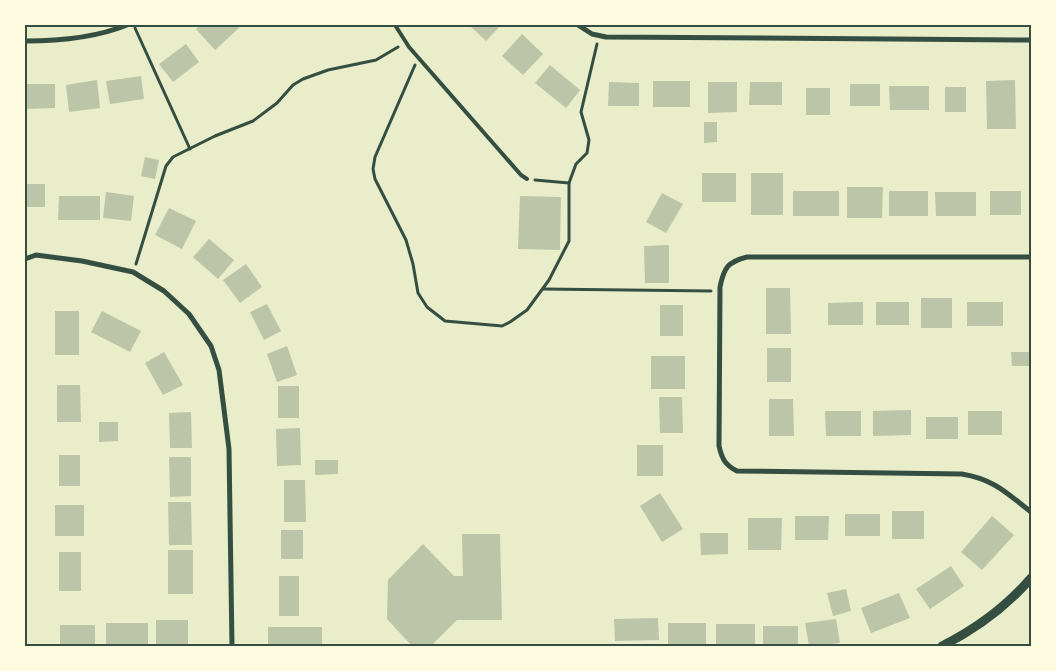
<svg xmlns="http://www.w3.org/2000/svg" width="1056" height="671" font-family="'PT Sans Narrow',sans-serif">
<rect width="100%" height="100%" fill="#e9edc9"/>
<g fill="#bcc5a7">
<polygon points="201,25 236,25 239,28 215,50 196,29"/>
<polygon points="469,25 501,25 486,41"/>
<polygon points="522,34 543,54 523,75 502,56"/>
<polygon points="186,44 199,62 173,82 159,64"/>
<polygon points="550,65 580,90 566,108 535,83"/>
<polygon points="141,76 144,99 110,104 106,81"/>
<polygon points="97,80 100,108 69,112 66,85"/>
<polygon points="1015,80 1016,129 987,129 986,81"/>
<rect x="653" y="81" width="37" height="26"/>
<polygon points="609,82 639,83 639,106 608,106"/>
<polygon points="708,82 737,82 737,112 708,113"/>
<polygon points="750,82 782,82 782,105 749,105"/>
<polygon points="25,84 55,84 55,108 25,109"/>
<rect x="850" y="84" width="30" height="22"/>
<polygon points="889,86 929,86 929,110 890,110"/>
<rect x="945" y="87" width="21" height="25"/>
<rect x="806" y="88" width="24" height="27"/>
<polygon points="704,122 717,122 717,142 704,143"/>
<polygon points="145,157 159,160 155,179 141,176"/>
<rect x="702" y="173" width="34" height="29"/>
<rect x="751" y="173" width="32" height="42"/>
<rect x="25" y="184" width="20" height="23"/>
<polygon points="847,187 883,187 882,218 847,218"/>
<rect x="793" y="191" width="46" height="25"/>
<rect x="889" y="191" width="39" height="25"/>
<rect x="990" y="191" width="31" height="24"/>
<polygon points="106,192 134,196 131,221 103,218"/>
<polygon points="935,192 976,192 976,216 936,216"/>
<polygon points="662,193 683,204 666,233 646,222"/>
<polygon points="59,196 100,196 100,220 58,220"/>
<polygon points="520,196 561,197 560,250 518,249"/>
<polygon points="169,208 196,221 182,249 155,235"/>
<polygon points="209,239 234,260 218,279 193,257"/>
<polygon points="669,245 669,283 645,283 644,246"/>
<polygon points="246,264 262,287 240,303 223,280"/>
<polygon points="766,288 790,288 791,334 766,334"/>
<rect x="921" y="298" width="31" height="30"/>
<polygon points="863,302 863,325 828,325 828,303"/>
<rect x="876" y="302" width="33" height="23"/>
<rect x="967" y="302" width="36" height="24"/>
<polygon points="267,304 281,331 264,340 250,312"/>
<rect x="660" y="305" width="23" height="31"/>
<rect x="55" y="311" width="24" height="44"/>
<polygon points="102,311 141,331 130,352 91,332"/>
<polygon points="287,346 297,375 277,382 267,354"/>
<rect x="767" y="348" width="24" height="34"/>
<polygon points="164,352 183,385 163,395 145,363"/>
<polygon points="1011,352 1031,352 1031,366 1012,366"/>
<rect x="651" y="356" width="34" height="33"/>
<polygon points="57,385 80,385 81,422 57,422"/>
<rect x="278" y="386" width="21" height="32"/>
<polygon points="659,397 682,397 683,433 660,433"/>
<polygon points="769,399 793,399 794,436 769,436"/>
<polygon points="911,410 911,435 873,436 873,411"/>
<polygon points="825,411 861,411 861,436 826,436"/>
<rect x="968" y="411" width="34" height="24"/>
<polygon points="191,412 192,448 170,448 169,413"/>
<rect x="926" y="417" width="32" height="22"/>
<polygon points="99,422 118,422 118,441 99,442"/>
<polygon points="300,428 301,465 277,466 276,429"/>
<rect x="637" y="445" width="26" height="31"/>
<rect x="59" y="455" width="21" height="31"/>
<polygon points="169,457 191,457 191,496 170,497"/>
<polygon points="315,460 338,460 338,474 315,475"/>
<polygon points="284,480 305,480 306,522 284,522"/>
<polygon points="660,493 683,529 662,542 640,506"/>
<polygon points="168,502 191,502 192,545 169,545"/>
<rect x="55" y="505" width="29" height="31"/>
<rect x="892" y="511" width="32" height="28"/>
<rect x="845" y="514" width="35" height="22"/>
<polygon points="795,516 829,516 828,540 795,540"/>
<polygon points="992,516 1014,535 982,570 961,552"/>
<polygon points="748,518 782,518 781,550 748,550"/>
<rect x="281" y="530" width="22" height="29"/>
<polygon points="700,533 728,533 728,554 701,555"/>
<polygon points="462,534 500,534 502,620 457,620 431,646 412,646 387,619 388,580 423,544 454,576 463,576"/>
<rect x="168" y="550" width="25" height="44"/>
<rect x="59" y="552" width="22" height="39"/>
<polygon points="951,566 964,586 930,609 916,589"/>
<rect x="279" y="576" width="20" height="40"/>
<polygon points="846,589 851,611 833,616 827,593"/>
<polygon points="899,593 910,618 871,633 861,608"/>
<polygon points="658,618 659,640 615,641 614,619"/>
<polygon points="836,619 840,643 809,646 805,623"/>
<rect x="156" y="620" width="32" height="26"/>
<polygon points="106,623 148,623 148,645 106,646"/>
<rect x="668" y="623" width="38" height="23"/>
<rect x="716" y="624" width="39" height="22"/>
<rect x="60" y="625" width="35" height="21"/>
<rect x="763" y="626" width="35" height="20"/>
<rect x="268" y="627" width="54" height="19"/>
</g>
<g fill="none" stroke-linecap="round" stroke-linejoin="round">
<g stroke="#344e41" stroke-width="3">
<polyline points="135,28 190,149"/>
<polyline points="415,65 375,157 373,169 375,179 406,240 413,264 418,293 427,307 445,321 502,326 510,322 527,310 549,280 569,241 569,183 576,164 587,153 589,140 581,112 597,44"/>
<polyline points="535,180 569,183"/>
<polyline points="136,264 166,166 173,157 215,136 253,121 277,103 293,85 303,79 328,70 376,60 398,47"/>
<polyline points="543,289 711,291"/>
</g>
<polyline stroke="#344e41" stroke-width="4" points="395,25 409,47 521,175 527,179"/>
<g stroke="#344e41" stroke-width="5">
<polyline points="578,25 592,34 606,37 1031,40"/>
<path d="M25 41C60 41 95 38 127 25"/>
<path d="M1031 257H747C728 262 724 267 720 287L719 446C722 459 725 465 737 471L962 474C993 479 1007 493 1031 512"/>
<polyline points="25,259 36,255 82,261 133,272 164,291 189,314 211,346 219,370 229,449 232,646"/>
</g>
<path stroke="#344e41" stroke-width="9" d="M942 646C976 629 1006 607 1031 578"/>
</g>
<rect width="1056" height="671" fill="none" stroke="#fefae0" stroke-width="52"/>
<rect x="26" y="26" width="1004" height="619" fill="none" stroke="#344e41" stroke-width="2"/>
</svg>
